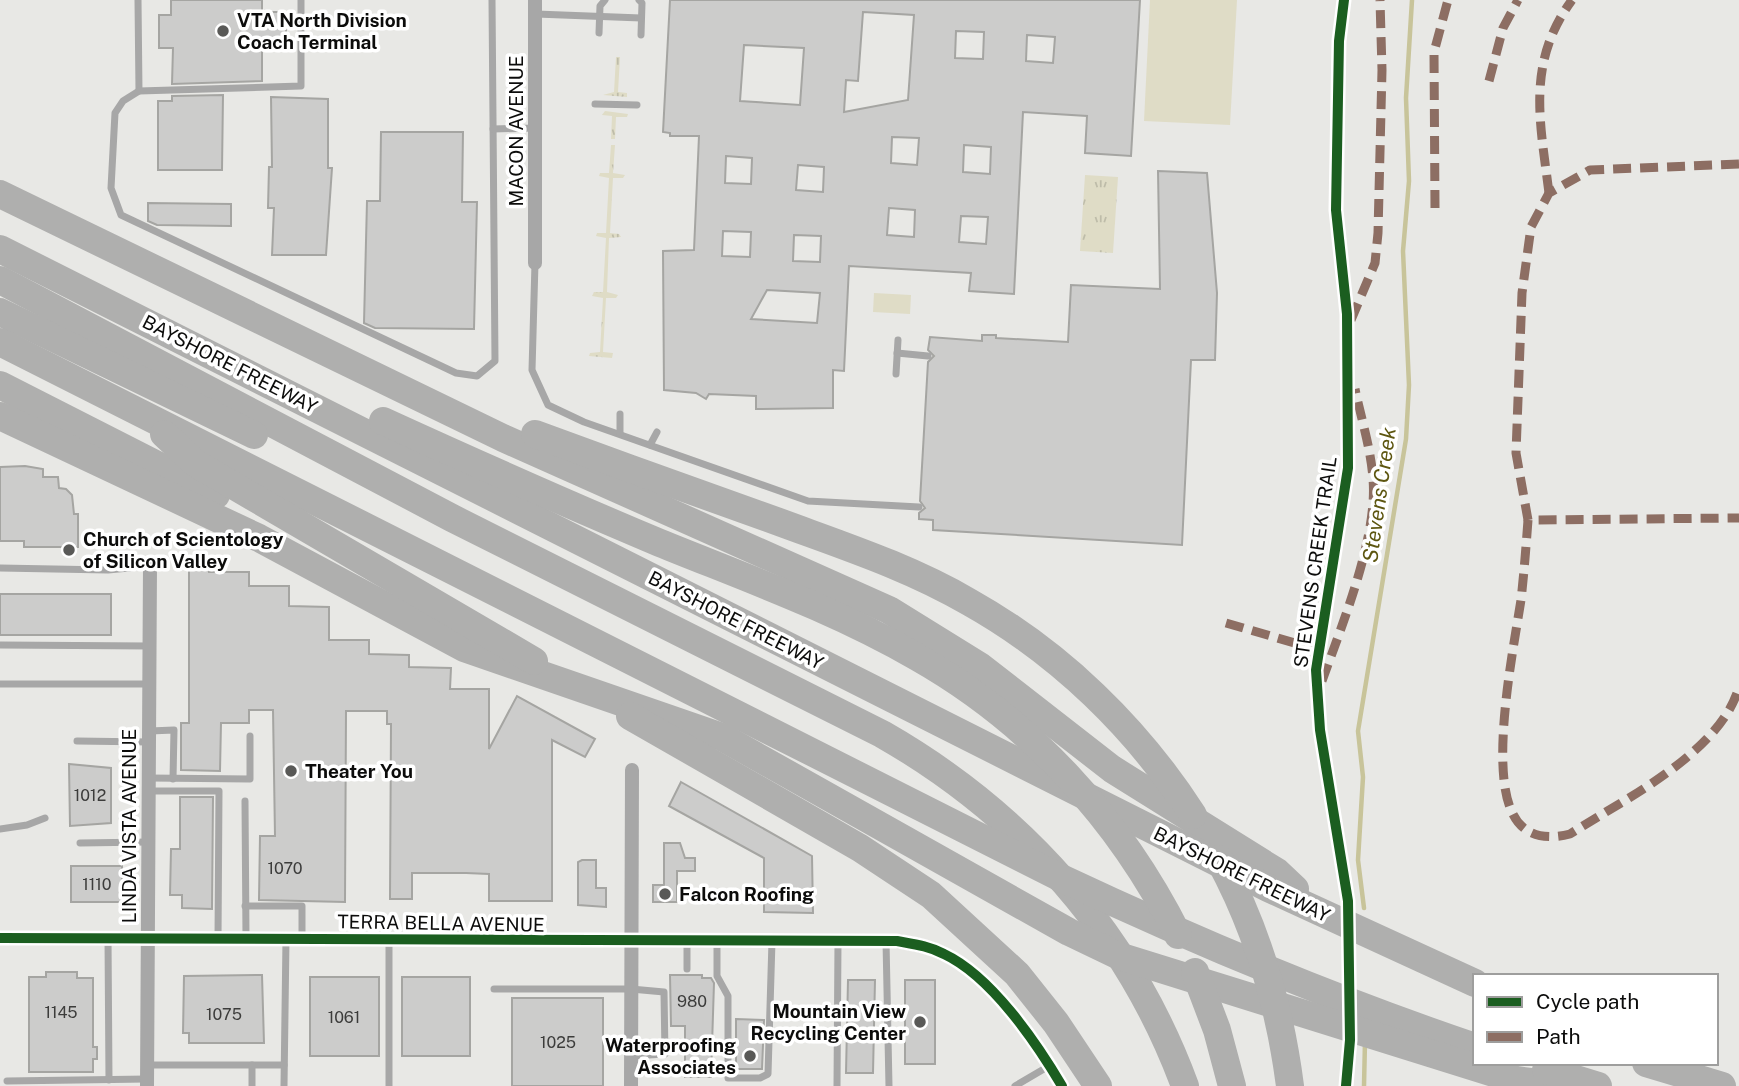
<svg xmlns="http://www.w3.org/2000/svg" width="1739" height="1086" font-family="'Public Sans',sans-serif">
<defs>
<pattern id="grass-tufts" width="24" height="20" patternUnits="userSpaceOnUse" patternTransform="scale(1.75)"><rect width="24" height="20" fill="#dfdcc6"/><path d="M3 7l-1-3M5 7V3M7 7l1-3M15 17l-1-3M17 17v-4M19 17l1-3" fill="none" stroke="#bebca9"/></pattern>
</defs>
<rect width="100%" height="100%" fill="#e8e8e5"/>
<g fill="url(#grass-tufts)">
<polygon points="616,57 620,57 618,92 627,93 627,97 603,95 614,92"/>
<polygon points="605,111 628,114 627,117 616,117 615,139 611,139 612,116 602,115"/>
<polygon points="611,145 615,145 613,173 625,175 623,178 613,178 610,233 619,234 621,237 609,238 607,292 618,295 616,298 606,298 603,352 613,353 612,358 589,356 590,353 600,352 603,298 592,296 594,292 603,292 606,238 596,236 597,233 606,233 609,178 599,176 600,173 609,173"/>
<polygon points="1085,175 1118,177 1113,253 1080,251"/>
</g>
<g fill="#dfdcc6">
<polygon points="1150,0 1237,0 1230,125 1144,121"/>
<polygon points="874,293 911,295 910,314 873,312"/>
</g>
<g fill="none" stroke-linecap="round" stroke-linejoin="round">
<g stroke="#c8c49a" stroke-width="4.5">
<polyline points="1364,908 1358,860 1363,777 1358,731 1406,439 1409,385 1403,251 1409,181 1406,98 1412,0"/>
<polyline points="1364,1086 1365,1041"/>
</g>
</g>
<g fill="#cccccb" stroke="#a5a5a2" stroke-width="2" fill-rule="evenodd">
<polygon points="171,0 262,0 262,12 286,12 286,50 262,50 262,81 172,84 173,48 159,48 159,15 171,15"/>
<path d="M670 0H1140L1131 156 1085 153 1087 116 1023 112 1014 294 969 291 971 273 849 266 844 371 833 370V408L756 409V396L709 394 706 399 696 393 664 390 663 251 694 250 699 136H670V133L663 132ZM863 12 914 15 908 100 844 112 846 80 858 81ZM956 31 984 32 983 59 955 58ZM1027 35 1055 37 1053 63 1026 61ZM744 45 804 48 800 105 740 101ZM892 137 919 138 917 165 891 163ZM964 145 991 147 990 174 963 172ZM726 156 752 158 751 184 725 183ZM798 165 824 167 823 192 796 190ZM889 208 915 210 914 237 887 235ZM961 216 988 217 986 244 959 242ZM723 231 751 232 750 257 722 256ZM794 235 821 236 820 262 793 261ZM767 290 820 293 817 323 751 319Z"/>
<polygon points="223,95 222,170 158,170 158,101 172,101 172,96"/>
<polygon points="271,97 328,99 328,168 332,168 326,255 272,255 274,208 268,208 269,167 272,167"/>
<polygon points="381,132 463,132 462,202 477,202 474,329 375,328 364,323 367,201 380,201"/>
<polygon points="1158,171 1207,173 1217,293 1215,360 1191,360 1182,545 933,530 933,520 919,519 919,513 925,508 920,501 928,362 934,356 928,350 930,337 982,341 982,335 996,335 996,338 1068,342 1071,285 1160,289"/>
<polygon points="148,203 231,204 231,226 157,225 148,221"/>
<polygon points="25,466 43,469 43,477 58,477 59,488 66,489 72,495 74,514 78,514 78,547 24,547 24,541 0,541 0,467"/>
<polygon points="189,561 209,561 209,572 249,572 249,586 289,586 289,606 329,607 329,640 369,640 369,654 409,655 409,667 451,668 450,689 489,689 489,749 517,696 595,739 585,757 552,740 552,901 489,901 489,874 466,873 412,873 412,899 390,899 391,724 387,724 387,711 346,711 345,902 259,900 260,836 275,836 273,710 249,710 249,723 221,723 220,771 181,770 181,723 189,723"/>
<rect x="0" y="594" width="111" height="41"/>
<polygon points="69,764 111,768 111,823 70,826"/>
<polygon points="681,782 812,856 813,913 764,912 764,858 669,806"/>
<polygon points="180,797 213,797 212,909 182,908 182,895 170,895 171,849 180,849"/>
<polygon points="664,843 680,843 685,858 695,858 695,871 677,871 677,902 653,902 653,885 664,885"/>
<polygon points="582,860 596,860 596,888 606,888 606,907 578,905 578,862"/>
<rect x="71" y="866" width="51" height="36"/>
<polygon points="46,972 77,972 77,978 93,978 93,1047 97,1047 97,1059 93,1059 93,1072 29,1072 29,977 46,977"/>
<polygon points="262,975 264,1043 189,1043 189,1033 183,1033 184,976"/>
<polygon points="670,975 702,975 702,978 711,978 714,983 711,1077 685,1077 685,1026 671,1026"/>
<rect x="310" y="977" width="69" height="79"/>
<rect x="402" y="977" width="68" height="79"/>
<polygon points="848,980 875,980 873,1073 846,1073"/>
<rect x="905" y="980" width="30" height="84"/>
<rect x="512" y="998" width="91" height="88"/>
<polygon points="736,1019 764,1020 762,1069 736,1069"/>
</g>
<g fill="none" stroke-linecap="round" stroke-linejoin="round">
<g stroke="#a7a7a7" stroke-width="7">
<polyline points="138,0 139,91"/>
<polyline points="301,0 301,86 139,91 123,101 115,113 111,188 121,215 456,373 477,376 495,361 492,0"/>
<polyline points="639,0 642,3 641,35"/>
<polyline points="536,14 641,18"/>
<polyline points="599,33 600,6 605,0"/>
<polyline points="595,104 637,105"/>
<polyline points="493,129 535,128"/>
<polyline points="535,263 532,370 548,405 584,422 808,501 919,507"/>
<polyline points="897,353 928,356"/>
<polyline points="896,374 898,340"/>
<polyline points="620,433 620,414"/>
<polyline points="650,445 657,432"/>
<polyline points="0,568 108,570 150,566"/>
<polyline points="0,645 150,646"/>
<polyline points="0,684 150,684"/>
<polyline points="150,731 174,730 173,779"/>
<polyline points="77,741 149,742"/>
<polyline points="149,778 250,779 250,736"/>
<polyline points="149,791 219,791 218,938"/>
<polyline points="245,801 246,938"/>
<polyline points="0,829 27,825 45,818"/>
<polyline points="80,843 148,842"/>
<polyline points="245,906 302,906 302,938"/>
<polyline points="108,938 109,1080"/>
<polyline points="687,941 687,969"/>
<polyline points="717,941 717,976 728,996 728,1078 760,1078 768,1074 772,941"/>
<polyline points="886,941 889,1086"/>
<polyline points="494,989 631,989 664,992 665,1054 631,1056"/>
<polyline points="148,1065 284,1065"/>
<polyline points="7,1081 147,1079"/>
<polyline points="252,1086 252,1065"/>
<polyline points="284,1086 286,939"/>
<polyline points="389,1086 389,940"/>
<polyline points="837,1086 838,941"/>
<polyline points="1015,1086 1049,1066"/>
</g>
<g stroke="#a7a7a7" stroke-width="14">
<polyline points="535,263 535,0"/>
<path d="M0 938 897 941C913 944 929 946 944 954 991 976 1036 1042 1062 1086"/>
<polyline points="147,1086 150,566"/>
<polyline points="631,1086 632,770"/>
</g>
<g stroke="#afafae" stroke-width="28">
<polyline points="0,194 503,438 889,610 981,667 1112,769 1277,872 1295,889"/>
<polyline points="0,249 1268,888 1475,983"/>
<path d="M0 280 452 518 882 734C1022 814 1129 934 1185 1086"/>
<polyline points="0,312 254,435"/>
<path d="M0 342 1061 878C1197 942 1333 999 1475 1047"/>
<polyline points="0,385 216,495"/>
<polyline points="0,416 259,538 464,648 722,737 1069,932 1119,956 1516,1080 1562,1086"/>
<path d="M383 421C475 463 567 504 660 543 746 578 836 610 917 657 1030 721 1120 819 1178 935"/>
<polyline points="164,434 195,463 534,661"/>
<path d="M535 434C616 464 698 493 779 522 844 546 909 567 969 602 1060 653 1137 728 1193 815"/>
<polyline points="630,716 860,848 931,895 1017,974 1056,1023 1098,1086"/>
<path d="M1219 859C1257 929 1280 1008 1290 1086"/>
<polyline points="1195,972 1217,1030 1232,1086"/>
<polyline points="1646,1063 1722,1086"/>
<polyline points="1546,1070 1598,1086"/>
</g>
<g stroke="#8d6e63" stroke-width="9" stroke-dasharray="18 9" stroke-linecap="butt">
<polyline points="1489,81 1503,28 1518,0"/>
<polyline points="1739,164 1590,170 1549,193 1531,227 1522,293 1516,453 1528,520 1739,518"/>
<path d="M1549 193C1540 121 1526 63 1572 0"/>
<polyline points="1435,208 1434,52 1448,0"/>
<polyline points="1351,320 1375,263 1378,233 1382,70 1380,0"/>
<path d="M1528 520C1526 547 1524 573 1521 600 1513 651 1490 766 1512 812 1523 837 1547 840 1570 834 1626 798 1720 753 1739 687"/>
<polyline points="1226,623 1319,650"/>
<path d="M1322 681C1342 625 1378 537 1373 479 1371 449 1361 418 1355 389"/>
</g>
<g stroke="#fff" stroke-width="15">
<g id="cycleway">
<polyline points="1344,0 1339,41 1336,210 1347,314 1348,468 1316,670 1320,730 1348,901 1350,1040 1346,1086"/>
<path d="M0 938 897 941C913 944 929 946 944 954 991 976 1036 1042 1062 1086"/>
</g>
</g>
<use href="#cycleway" stroke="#1b5e20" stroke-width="10"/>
</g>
<g fill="#595957" stroke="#fff" stroke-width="2.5">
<circle cx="223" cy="31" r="7"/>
<circle cx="69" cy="550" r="7"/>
<circle cx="291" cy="771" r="7"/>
<circle cx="665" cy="894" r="7"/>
<circle cx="920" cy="1022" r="7"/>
<circle cx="750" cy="1056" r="7"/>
</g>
<g text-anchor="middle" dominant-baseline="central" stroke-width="7" stroke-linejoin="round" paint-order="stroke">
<g font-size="16" fill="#3c3c3b">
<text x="90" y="795">1012</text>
<text x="285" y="868">1070</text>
<text x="97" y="884">1110</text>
<text x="692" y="1001">980</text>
<text x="61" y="1012">1145</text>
<text x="224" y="1014">1075</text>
<text x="344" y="1017">1061</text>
<text x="558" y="1042">1025</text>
</g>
<g font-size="19" font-weight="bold" fill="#0c0c0b" stroke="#fff" text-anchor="start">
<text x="237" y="20">VTA North Division<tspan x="237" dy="22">Coach Terminal</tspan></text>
<text x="83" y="539">Church of Scientology<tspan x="83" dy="22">of Silicon Valley</tspan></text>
<text x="305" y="771">Theater You</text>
<text x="679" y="894">Falcon Roofing</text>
<text x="906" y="1011" text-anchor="end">Mountain View<tspan x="906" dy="22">Recycling Center</tspan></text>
<text x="736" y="1045" text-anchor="end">Waterproofing<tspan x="736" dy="22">Associates</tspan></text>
</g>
<g font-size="19" fill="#0c0c0b" stroke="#fff">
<text transform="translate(516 131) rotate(-90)">MACON AVENUE</text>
<text transform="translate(230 364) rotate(27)">BAYSHORE FREEWAY</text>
<text transform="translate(1315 562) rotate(-82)">STEVENS CREEK TRAIL</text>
<text transform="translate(736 620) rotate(27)">BAYSHORE FREEWAY</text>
<text transform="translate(129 826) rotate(-90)">LINDA VISTA AVENUE</text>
<text transform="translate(1242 874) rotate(26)">BAYSHORE FREEWAY</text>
<text transform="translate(441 923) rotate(1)">TERRA BELLA AVENUE</text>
</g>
<g font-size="21" font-style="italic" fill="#5d5610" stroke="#fff">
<text transform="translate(1379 495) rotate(-82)">Stevens Creek</text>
</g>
</g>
<rect x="1473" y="974" width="245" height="91" fill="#ffffff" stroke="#9e9e9d" stroke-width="2"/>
<rect x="1487" y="997" width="35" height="10" fill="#1b5e20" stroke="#9e9e9d" stroke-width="2"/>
<text x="1536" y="1009" font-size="21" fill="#0c0c0b">Cycle path</text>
<rect x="1487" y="1032" width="35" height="10" fill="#8d6e63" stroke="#9e9e9d" stroke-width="2"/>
<text x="1536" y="1044" font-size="21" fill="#0c0c0b">Path</text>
</svg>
